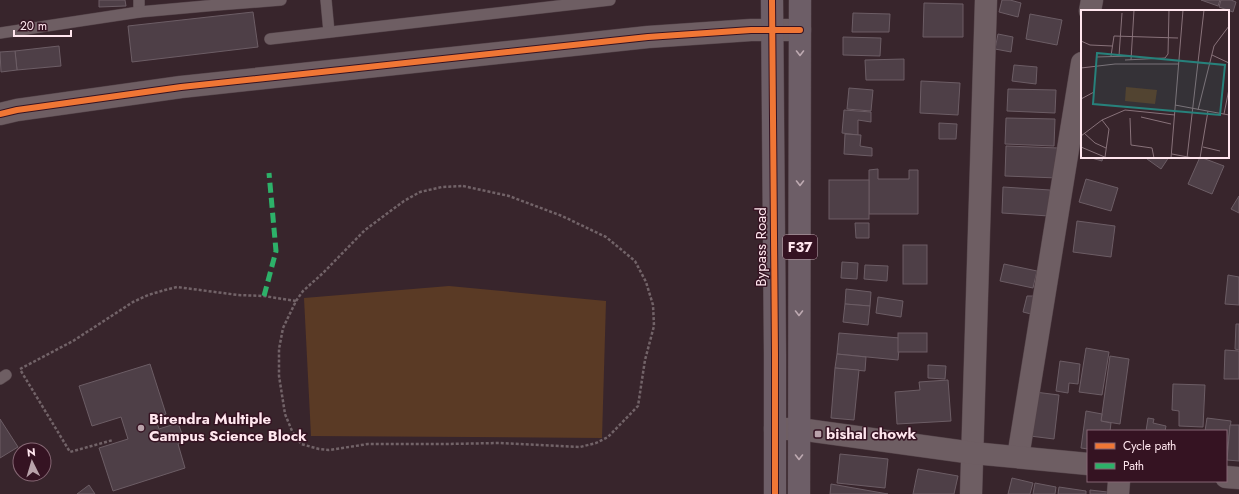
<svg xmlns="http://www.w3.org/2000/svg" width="1239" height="494" font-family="Jost,sans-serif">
<rect width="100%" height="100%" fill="#38252c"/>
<polygon fill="#5a3a25" points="449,286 606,301 602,438 311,436 304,298"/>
<g fill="#4e3f47" stroke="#6c5d65">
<polygon points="99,0 125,0 126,6 99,7"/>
<polygon points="1002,0 1010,0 1021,3 1018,17 999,12"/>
<polygon points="1201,0 1220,0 1218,6"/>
<polygon points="1221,0 1231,0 1236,2 1233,12 1219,7"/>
<polygon points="924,3 963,4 963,37 923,37"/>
<polygon points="253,12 258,47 132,62 128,26"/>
<polygon points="853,13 890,14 889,32 852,32"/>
<polygon points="1030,14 1062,20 1057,45 1026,39"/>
<polygon points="998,34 1013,37 1011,52 995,49"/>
<polygon points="843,37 881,38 880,56 843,55"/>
<polygon points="59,46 61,66 17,70 15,51"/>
<polygon points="15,51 17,70 1,72 0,52"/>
<polygon points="904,59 904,80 866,80 865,60"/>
<polygon points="1014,65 1037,67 1036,84 1012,81"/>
<polygon points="921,81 960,83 958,115 920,113"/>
<polygon points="849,88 873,90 871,111 847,109"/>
<polygon points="1008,89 1056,90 1055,113 1007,111"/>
<polygon points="844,110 871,112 871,122 858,120 858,135 842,133"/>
<polygon points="1006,118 1055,119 1054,146 1005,144"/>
<polygon points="939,123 957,124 956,139 939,139"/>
<polygon points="845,134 861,135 860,146 872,148 872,156 844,154"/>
<polygon points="1006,146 1059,148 1058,178 1005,176"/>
<polygon points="1088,157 1103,157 1102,161"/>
<polygon points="1148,157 1169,157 1161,169 1147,159"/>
<polygon points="1200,157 1224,166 1212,194 1188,184"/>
<polygon points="878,169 878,179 909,179 909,170 918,170 918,214 869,214 869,170"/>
<polygon points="1086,179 1118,188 1111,211 1079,202"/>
<rect x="829" y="180" width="40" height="39"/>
<polygon points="1003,187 1050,190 1049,216 1002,213"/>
<polygon points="1239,196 1239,213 1231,209"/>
<polygon points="1077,221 1115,226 1111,257 1073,252"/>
<polygon points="855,223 869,223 869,238 856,238"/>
<rect x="903" y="245" width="24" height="39"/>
<polygon points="842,262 858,263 857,279 841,278"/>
<polygon points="1004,264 1037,271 1033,288 1000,281"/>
<polygon points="865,265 888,266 887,281 864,279"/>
<polygon points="1228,275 1239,277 1239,305 1225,304"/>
<polygon points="846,289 871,292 870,306 845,304"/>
<polygon points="1027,296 1035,296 1031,314 1023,312"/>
<polygon points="878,297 903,301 901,317 876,313"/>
<polygon points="845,304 870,306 868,325 843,322"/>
<polygon points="1236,324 1239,324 1239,350 1235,349"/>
<polygon points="839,333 900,338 898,360 837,354"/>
<rect x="898" y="333" width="29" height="19"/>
<polygon points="1086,348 1109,352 1102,395 1079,392"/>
<polygon points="1225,350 1239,351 1239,379 1224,379"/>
<polygon points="837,354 866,357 865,371 835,368"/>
<polygon points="1110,356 1129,359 1120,424 1101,421"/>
<polygon points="1060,361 1080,364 1078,384 1069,383 1068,393 1056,391"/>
<polygon points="150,364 166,414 155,417 159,429 178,423 185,442 178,444 185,468 113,491 99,448 128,439 121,417 92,426 79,386"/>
<polygon points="928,365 946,366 945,379 928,378"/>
<polygon points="835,368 859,370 854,420 831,418"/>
<polygon points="948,380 951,421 897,424 895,392 920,390 919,382"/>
<polygon points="1173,384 1205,385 1203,427 1179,426 1179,411 1172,410"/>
<polygon points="1035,392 1059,395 1054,439 1030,436"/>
<polygon points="1086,411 1102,414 1101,421 1111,423 1110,431 1088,431 1088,449 1081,448"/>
<polygon points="1148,418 1154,419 1153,423 1166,426 1165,431 1146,431"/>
<polygon points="1207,418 1231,421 1226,459 1226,431 1205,431"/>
<polygon points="0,419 18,447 0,458"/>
<polygon points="1230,425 1239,425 1239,461 1227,460"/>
<polygon points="840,454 888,459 885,488 837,483"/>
<polygon points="918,469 958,476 954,494 913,494"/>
<polygon points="1012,478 1033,483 1030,494 1008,494"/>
<polygon points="1035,483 1056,487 1055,494 1033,494"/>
<polygon points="831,484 888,494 830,494"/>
<polygon points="89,485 95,494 77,494"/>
<polygon points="1059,487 1086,491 1086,494 1058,494"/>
<polygon points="1090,490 1116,493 1116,494 1090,494"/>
</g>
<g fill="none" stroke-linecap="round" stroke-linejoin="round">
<g stroke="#534248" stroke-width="12">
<g id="service">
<polyline points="139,0 139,12"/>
<polyline points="326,0 329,32"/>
<polyline points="0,33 139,12 217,5 281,0"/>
<polyline points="270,39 610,0"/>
<polyline points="0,379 6,375"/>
</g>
</g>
<g stroke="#534248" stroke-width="23">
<g id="minor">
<polyline points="1090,11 1092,0"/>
<polyline points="0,114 17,110 181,87 648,37 751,30 800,30"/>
<polyline points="1018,457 1082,63"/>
<polyline points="971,494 986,0"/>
<polyline points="1118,494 1119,481"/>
</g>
</g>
<g stroke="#534248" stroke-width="23">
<g id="tertiary">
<polyline points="775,429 799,429 973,453 1088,464"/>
<polyline points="1226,477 1239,478"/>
</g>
</g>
<g stroke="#534248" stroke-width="23">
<g id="trunk">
<polyline points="772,0 775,354 775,494"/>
<polyline points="799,494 800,0"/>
</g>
</g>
<g stroke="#726368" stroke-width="2.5" stroke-dasharray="3 2" stroke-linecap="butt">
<polygon points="463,186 509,196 562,216 606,237 635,261 646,282 653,305 654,326 645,360 638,406 608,437 596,443 580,447 499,443 447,444 368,444 329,450 319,449 301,444 292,431 285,414 279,376 279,349 283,328 296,301 303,291 323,273 365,230 404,201 420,192 442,187"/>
<polyline points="20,369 73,341 133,302 148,295 165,290 177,287 238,295 264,296 296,301"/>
<polyline points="21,371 70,452 113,440"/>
</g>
<use href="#service" stroke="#6e5e63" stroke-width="11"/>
<use href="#minor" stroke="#6e5e63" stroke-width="22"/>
<use href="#tertiary" stroke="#6e5e63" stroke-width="22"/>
<use href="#trunk" stroke="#6d5e67" stroke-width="22"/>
<polyline stroke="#2db169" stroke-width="5" stroke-dasharray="10 5" stroke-linecap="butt" points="264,296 276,251 269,173"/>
<g stroke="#351322" stroke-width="8">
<g id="cycleway">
<polyline points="772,0 775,354 775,494"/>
<polyline points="0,114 17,110 181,87 648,37 751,30 800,30"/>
</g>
</g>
<use href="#cycleway" stroke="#f07635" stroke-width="6"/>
</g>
<defs><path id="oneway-chevron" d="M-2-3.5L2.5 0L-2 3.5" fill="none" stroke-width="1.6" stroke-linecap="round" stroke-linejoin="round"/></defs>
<g stroke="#bda9b1">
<use href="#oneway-chevron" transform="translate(800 53) rotate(90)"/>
<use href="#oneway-chevron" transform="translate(800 183) rotate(90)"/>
<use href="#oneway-chevron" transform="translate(799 313) rotate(90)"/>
<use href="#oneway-chevron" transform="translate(799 457) rotate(90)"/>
</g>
<g fill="#b9a2aa" stroke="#351322" stroke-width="1.5">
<circle cx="141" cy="428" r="4"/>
<rect x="814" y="430" width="8" height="8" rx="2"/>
</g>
<g text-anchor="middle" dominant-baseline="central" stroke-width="3" stroke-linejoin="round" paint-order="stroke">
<rect fill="#351322" stroke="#c2a7b1" stroke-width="1" x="783" y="235" width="34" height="24" rx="3"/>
<g font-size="14" font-weight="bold" fill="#ffe6ee">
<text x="800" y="247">F37</text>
</g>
<g font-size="15" fill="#ffe6ee" stroke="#351322">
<text transform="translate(761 247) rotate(-90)">Bypass Road</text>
</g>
<g font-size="15" font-weight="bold" fill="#ffe6ee" stroke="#351322" text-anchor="start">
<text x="149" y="419">Birendra Multiple<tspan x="149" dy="17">Campus Science Block</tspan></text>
<text x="826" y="434">bishal chowk</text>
</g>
</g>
<g transform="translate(1081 10)">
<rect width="148" height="148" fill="#38252c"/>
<path d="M45 77 76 80 74 94 44 91Z" fill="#5a3a25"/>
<path fill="none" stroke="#88727a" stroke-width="1" d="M0 31 9 35 31 36M131 45 148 53M30 46 33 26 97 28M38 46 41 3M15 47 50 46M44 50 84 48 87 44 88 0M50 50 53 0M0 58 34 54H98M0 89 13 82M94 95 148 105M117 100 133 36 148 16M143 104 148 79M60 107 90 114M49 108 50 135 71 138 73 148M21 110 28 119 24 147M3 123 14 133 25 138M0 126 21 110 44 100 94 105M0 137 26 148M122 137 139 141M91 144 112 148M90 148 102 0M106 148 123 0M119 148 127 101"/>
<path fill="#27817b" fill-opacity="0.15" stroke="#27817b" stroke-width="2" d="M16 43 144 55 139 105 12 94Z"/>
<rect width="148" height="148" fill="none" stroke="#ffe6ee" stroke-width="2"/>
</g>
<rect x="1087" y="430" width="140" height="52" fill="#351322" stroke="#866774"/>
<rect x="1095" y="443" width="20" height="6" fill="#f07635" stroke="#866774"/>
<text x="1123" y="450" font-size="12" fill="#ffe6ee">Cycle path</text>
<rect x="1095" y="463" width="20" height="6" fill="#2db169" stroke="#866774"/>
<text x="1123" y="470" font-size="12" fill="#ffe6ee">Path</text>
<g transform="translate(32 462) rotate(355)"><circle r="19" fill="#351322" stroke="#866774"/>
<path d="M0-3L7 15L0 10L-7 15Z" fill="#b9a2aa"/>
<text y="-6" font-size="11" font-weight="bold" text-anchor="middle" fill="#ffe6ee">N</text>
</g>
<path d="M14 30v6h57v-6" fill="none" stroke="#ffe6ee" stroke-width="2"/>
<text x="20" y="30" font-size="12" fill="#ffe6ee" stroke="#351322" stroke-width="3" paint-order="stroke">20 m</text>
</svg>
